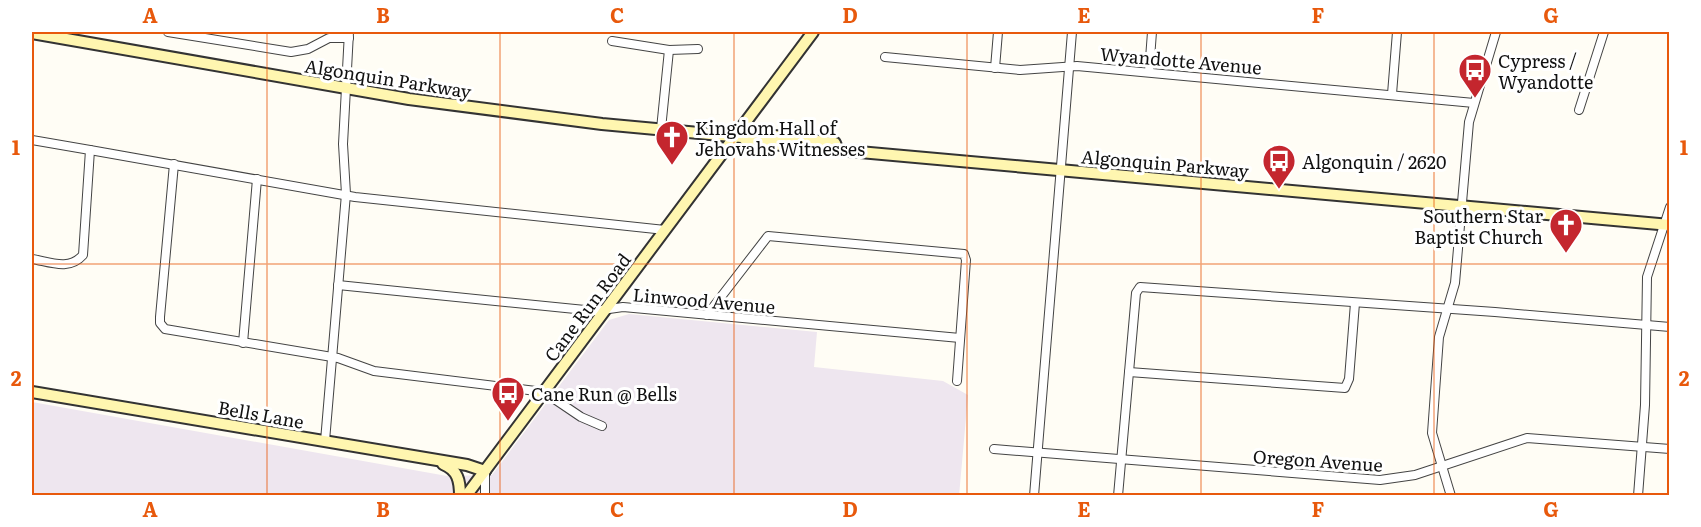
<svg xmlns="http://www.w3.org/2000/svg" width="1701" height="527" font-family="Literata,serif">
<rect width="100%" height="100%" fill="#fffdf5"/>
<polygon fill="#eee6ef" points="629,314 817,332 814,367 943,381 968,395 959,496 32,495 32,402 447,476 492,475 609,320"/>
<g fill="none" stroke-linecap="round" stroke-linejoin="round">
<g stroke="#444" stroke-width="10">
<g id="street">
<polyline points="168,32 291,52 308,49 329,38 349,38"/>
<polyline points="612,41 669,50 698,49"/>
<polyline points="885,57 1020,70 1077,66 1474,103"/>
<polyline points="995,68 998,32"/>
<polyline points="1149,72 1152,32"/>
<polyline points="1392,94 1397,32"/>
<polyline points="1579,110 1604,32"/>
<polyline points="661,129 669,50"/>
<path d="M32 140 90 150 83 255C69 271 50 262 32 259"/>
<polyline points="90,150 355,197 665,230"/>
<polyline points="174,164 160,317 160,323 165,329 338,358 374,371 544,392 581,417 602,426"/>
<polyline points="338,285 595,311 623,307 960,338"/>
<polyline points="707,315 768,236 964,254 966,260 957,381"/>
<polyline points="243,343 257,179"/>
<polyline points="1129,372 1345,388 1349,379 1355,303"/>
<polyline points="325,441 346,194 343,144 349,32"/>
<polyline points="994,449 1380,480 1415,475 1527,438 1670,449"/>
<polyline points="485,471 485,496"/>
<polyline points="1034,496 1072,32"/>
<polyline points="1118,496 1136,293 1140,287 1495,312 1670,327"/>
<polyline points="1451,496 1432,433 1439,337 1455,283 1469,122 1496,32"/>
<polyline points="1638,496 1645,405 1647,277 1670,207"/>
</g>
</g>
<g stroke="#333" stroke-width="14">
<g id="secondary">
<polyline points="32,33 409,99 602,124 742,137 748,142 1670,225"/>
<polyline points="742,137 749,133 835,143 837,148"/>
<polyline points="32,392 467,465 485,471"/>
<path d="M443 464C458 470 460 481 460 496"/>
<polyline points="466,496 813,32"/>
</g>
</g>
<use href="#street" stroke="#fff" stroke-width="8"/>
<use href="#secondary" stroke="#fff6b0" stroke-width="10"/>
</g>
<path fill="none" stroke="#e8590c" stroke-width="1.5" stroke-opacity="0.55" d="M267 32V496M500 32V496M734 32V496M967 32V496M1201 32V496M1434 32V496M32 264H1670"/>
<defs>
<g id="bus-pin" transform="scale(1.725)"><path d="M0 17L-7.5 6A9.5 9.5 0 1 1 7.5 6Z" fill="#c4262e" stroke="#fff"/><path d="M-5-6H5V4H4V6H2V4H-2V6H-4V4H-5ZM-3.5-4V0h7V-4ZM-3.5 1.2v1.5H-2V1.2ZM2 1.2v1.5H3.5V1.2Z" fill="#fff"/></g>
<g id="church-pin" transform="scale(1.725)"><path d="M0 17L-7.5 6A9.5 9.5 0 1 1 7.5 6Z" fill="#c4262e" stroke="#fff"/><path d="M-1.2-6h2.4v3.5h3.3v2.4h-3.3V6h-2.4V-.1h-3.3v-2.4h3.3Z" fill="#fff"/></g>
</defs>
<g fill-rule="evenodd">
<use href="#bus-pin" x="1475" y="70"/>
<use href="#church-pin" x="672" y="137"/>
<use href="#bus-pin" x="1279" y="161"/>
<use href="#church-pin" x="1566" y="225"/>
<use href="#bus-pin" x="508" y="393"/>
</g>
<g text-anchor="middle" dominant-baseline="central" stroke-width="6" stroke-linejoin="round" paint-order="stroke">
<g font-size="18" fill="#111" stroke="#fff">
<text transform="translate(1181 60) rotate(5)">Wyandotte Avenue</text>
<text transform="translate(388 78) rotate(9)">Algonquin Parkway</text>
<text transform="translate(1165 163) rotate(5)">Algonquin Parkway</text>
<text transform="translate(704 300) rotate(5)">Linwood Avenue</text>
<text transform="translate(587 307) rotate(-53)">Cane Run Road</text>
<text transform="translate(261 414) rotate(10)">Bells Lane</text>
<text transform="translate(1318 460) rotate(4)">Oregon Avenue</text>
</g>
<g font-size="18" fill="#111" stroke="#fff" text-anchor="start">
<text x="1498" y="60">Cypress /<tspan x="1498" dy="21">Wyandotte</tspan></text>
<text x="695" y="127">Kingdom Hall of<tspan x="695" dy="21">Jehovahs Witnesses</tspan></text>
<text x="1302" y="161">Algonquin / 2620</text>
<text x="1543" y="215" text-anchor="end">Southern Star<tspan x="1543" dy="21">Baptist Church</tspan></text>
<text x="531" y="393">Cane Run @ Bells</text>
</g>
</g>
<rect width="1701" height="527" fill="none" stroke="#ffffff" stroke-width="66"/>
<rect x="33" y="33" width="1635" height="461" fill="none" stroke="#e8590c" stroke-width="2"/>
<g font-size="20" text-anchor="middle" font-weight="bold" fill="#e8590c">
<text x="150" y="23">A</text>
<text x="383" y="23">B</text>
<text x="617" y="23">C</text>
<text x="850" y="23">D</text>
<text x="1084" y="23">E</text>
<text x="1318" y="23">F</text>
<text x="1551" y="23">G</text>
<text x="16" y="155">1</text>
<text x="1684" y="155">1</text>
<text x="16" y="386">2</text>
<text x="1684" y="386">2</text>
<text x="150" y="517">A</text>
<text x="383" y="517">B</text>
<text x="617" y="517">C</text>
<text x="850" y="517">D</text>
<text x="1084" y="517">E</text>
<text x="1318" y="517">F</text>
<text x="1551" y="517">G</text>
</g>
</svg>
